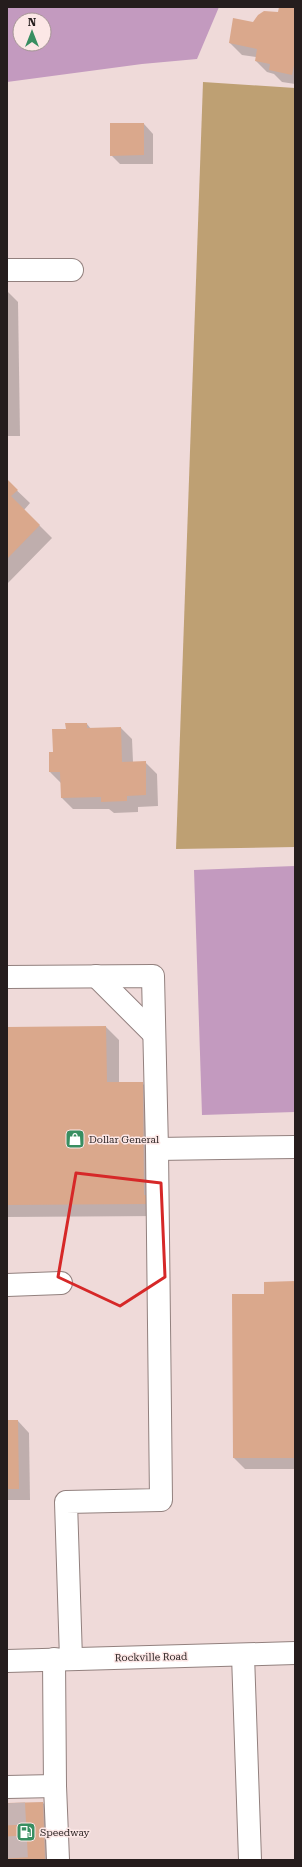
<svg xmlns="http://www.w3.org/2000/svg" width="302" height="1867" font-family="'Roboto Serif',serif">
<rect width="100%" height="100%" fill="#efdad9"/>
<polygon fill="#bea073" points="203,82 295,88 295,847 176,849"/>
<g fill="#c39abf" fill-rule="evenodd">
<path d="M7 7H219L197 59 142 64 7 82ZM20 20H44V44H20Z"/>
<polygon points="295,866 295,1112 202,1115 194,870"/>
</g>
<g fill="#0003">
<polygon points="280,7 295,7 295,84 282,82 274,74 267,72 256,61 256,57 242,55 230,43 253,23 279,13"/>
<polygon points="144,124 153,134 153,164 120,164 111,155"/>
<polygon points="7,291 18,302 20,436 7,436"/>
<polygon points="7,481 30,503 24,510 52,538 7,584"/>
<polygon points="87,724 91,729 121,728 132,739 133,762 145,762 157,774 158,806 138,807 138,812 114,813 109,809 73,809 62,798 61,783 50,772 50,753 54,753 67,730"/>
<polygon points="106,1027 119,1040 119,1083 142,1083 155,1096 160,1216 7,1217 7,1028"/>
<polygon points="295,1282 295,1469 245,1469 234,1458"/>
<polygon points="7,1421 18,1421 29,1433 30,1500 7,1500"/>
<polygon points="43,1803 55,1815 56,1860 7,1860 7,1804"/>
</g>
<g fill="#daa88c">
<polygon points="279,7 295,7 295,60 292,75 269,70 270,64 255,61 257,49 229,43 233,18 253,22 258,15 264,11 278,12"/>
<polygon points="110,123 144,123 144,155 110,156"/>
<polygon points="7,479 18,490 11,496 40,525 7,559"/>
<polygon points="65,723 87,723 87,728 121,727 122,762 146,761 146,795 127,796 127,801 101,802 101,797 61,798 60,772 49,772 49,752 53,752 52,729 66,729"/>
<polygon points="106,1026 107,1082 143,1082 144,1195 148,1195 148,1204 7,1205 7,1027"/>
<polygon points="295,1281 295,1458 233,1458 232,1294 264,1294 264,1282"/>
<polygon points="7,1420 18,1420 19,1489 7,1489"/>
<polygon points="43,1802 45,1860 7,1860 7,1803"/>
</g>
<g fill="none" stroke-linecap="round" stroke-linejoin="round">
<polyline stroke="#c7b4b3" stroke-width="22" stroke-dasharray="22 11" stroke-linecap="butt" points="14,1803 17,1860"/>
<g stroke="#92807e" stroke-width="24">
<g id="minor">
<polyline points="7,270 72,270"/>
<polyline points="96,976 154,1034"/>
<polyline points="7,977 153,976 157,1149 161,1500 66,1502 71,1659"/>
<polyline points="157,1149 295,1147"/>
<polyline points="7,1285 61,1283"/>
<polyline points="243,1655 250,1860"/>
<polyline points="55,1786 58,1860"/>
<polyline points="7,1787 55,1786 54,1659"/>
</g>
</g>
<g stroke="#92807e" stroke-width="24">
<polyline id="major" points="7,1661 295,1653"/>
</g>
<use href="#minor" stroke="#fff" stroke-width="22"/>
<use href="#major" stroke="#fff" stroke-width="22"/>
</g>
<path fill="none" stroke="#d62828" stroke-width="3" stroke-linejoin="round" d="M76 1173 161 1183 165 1277 120 1306 58 1277Z"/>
<defs>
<g id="shop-square" transform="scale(1)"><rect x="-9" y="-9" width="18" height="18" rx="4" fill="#388e61" stroke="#fce7e6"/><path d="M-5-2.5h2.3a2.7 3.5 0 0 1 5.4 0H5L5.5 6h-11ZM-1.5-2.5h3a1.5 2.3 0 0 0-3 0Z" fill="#fff"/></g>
<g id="fuel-square" transform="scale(1)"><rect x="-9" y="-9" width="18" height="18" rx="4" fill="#388e61" stroke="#fce7e6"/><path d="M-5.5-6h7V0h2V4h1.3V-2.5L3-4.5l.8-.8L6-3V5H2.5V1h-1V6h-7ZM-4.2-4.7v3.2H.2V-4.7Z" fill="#fff"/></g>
</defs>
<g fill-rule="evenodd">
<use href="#shop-square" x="75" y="1139"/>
<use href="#fuel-square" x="26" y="1832"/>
</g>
<g text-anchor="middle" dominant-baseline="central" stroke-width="3" stroke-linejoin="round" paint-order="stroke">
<g font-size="10" fill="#251d1d" stroke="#fce7e6" text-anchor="start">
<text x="89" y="1139">Dollar General</text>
<text x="40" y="1832">Speedway</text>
</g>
<g font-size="10" fill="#251d1d" stroke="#fce7e6">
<text transform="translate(151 1657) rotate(-1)">Rockville Road</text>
</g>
</g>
<rect width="302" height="1867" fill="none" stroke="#251d1d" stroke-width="16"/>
<g transform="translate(32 32)"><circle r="19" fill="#fce7e6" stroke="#a69696"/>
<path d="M0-3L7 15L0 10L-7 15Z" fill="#388e61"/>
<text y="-6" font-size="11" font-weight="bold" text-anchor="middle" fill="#251d1d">N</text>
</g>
</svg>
